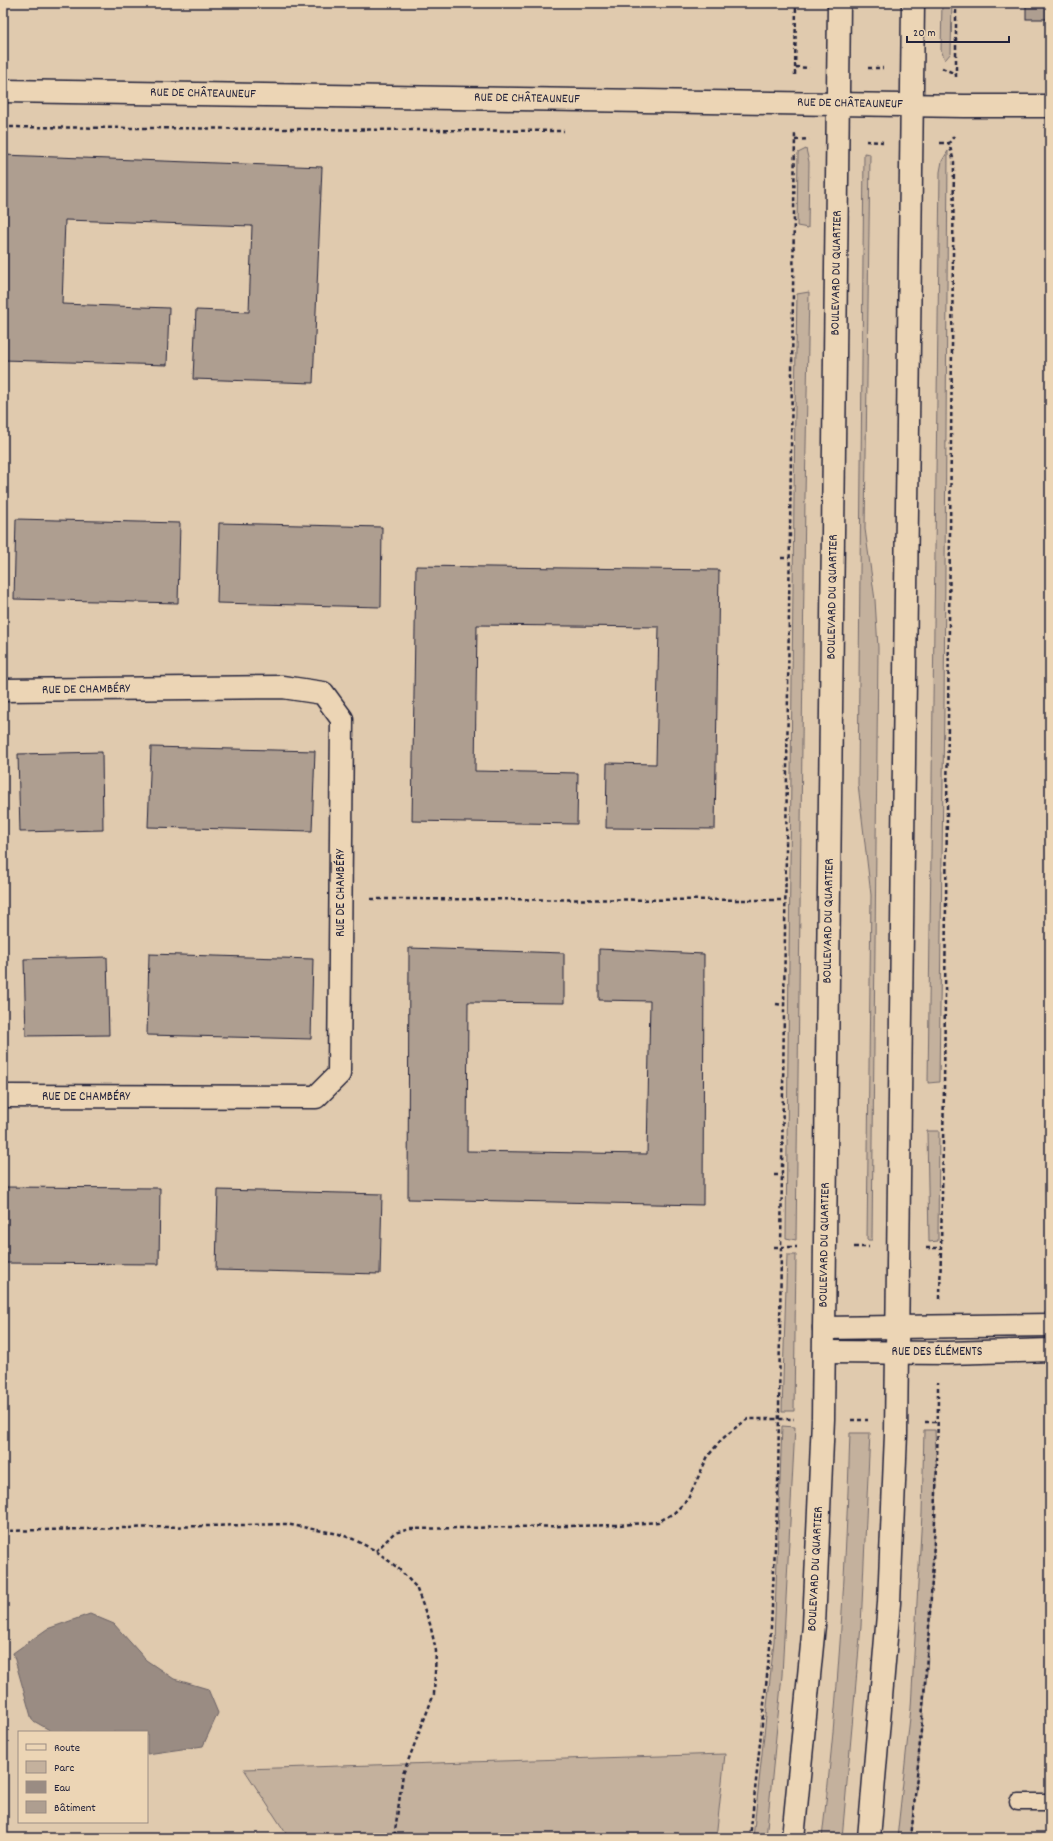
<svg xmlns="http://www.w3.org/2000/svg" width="1053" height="1841" font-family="Dekko,sans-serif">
<rect width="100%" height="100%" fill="#e0caae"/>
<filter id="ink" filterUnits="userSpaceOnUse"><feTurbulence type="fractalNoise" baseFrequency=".025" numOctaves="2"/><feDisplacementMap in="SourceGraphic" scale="8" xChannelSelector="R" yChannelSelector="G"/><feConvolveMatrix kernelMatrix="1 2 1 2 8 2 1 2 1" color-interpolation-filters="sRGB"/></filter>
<g filter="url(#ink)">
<g fill="#c4b19d" stroke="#736a6c">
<polygon points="942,3 952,3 951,53 945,60 941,50"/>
<polygon points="806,149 809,162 808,228 797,226 798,153"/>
<polygon points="948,151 944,707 939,1082 928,1083 940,172 942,161"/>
<polygon points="864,153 870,154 865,529 875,600 878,648 872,1240 867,1240 871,895 858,784"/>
<polygon points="809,292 805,496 796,1240 786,1238 795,405 797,294"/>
<polygon points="927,1131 939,1131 938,1241 929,1242"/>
<polygon points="787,1255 796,1255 794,1411 782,1411"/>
<polygon points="782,1426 795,1427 782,1675 766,1838 753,1838 774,1641"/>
<polygon points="924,1430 935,1430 937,1482 931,1600 927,1672 911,1838 897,1838 911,1708 922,1514"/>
<path d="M850 1433H870L861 1626 842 1838H822C838 1703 846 1569 850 1433Z"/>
<polygon points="725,1754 716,1838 289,1838 244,1769"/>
</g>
<polygon fill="#9a8c83" stroke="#6a6266" points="90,1614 114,1624 146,1660 174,1679 208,1689 218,1713 203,1746 147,1754 147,1732 53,1732 32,1720 13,1653 47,1629"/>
<g fill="#ae9e90" stroke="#22223b">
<rect x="1026" y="3" width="24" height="16"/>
<polygon points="3,155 322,167 313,383 193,379 196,310 249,312 252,226 65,220 62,304 169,308 167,365 3,360"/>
<polygon points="16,519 180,523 178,603 14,599"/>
<polygon points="219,523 382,527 381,607 217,603"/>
<polygon points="416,566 719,570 715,829 606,828 607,763 656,764 659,627 477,625 475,771 578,773 577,824 412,821"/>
<polygon points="151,747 315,751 312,831 148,827"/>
<polygon points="102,752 103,830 20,832 18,754"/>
<polygon points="409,948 564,953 564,1003 468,1002 467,1151 647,1154 650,1001 599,1000 599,949 704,954 703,1205 408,1199"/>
<polygon points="149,954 313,959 311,1039 147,1035"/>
<polygon points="107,957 109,1035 26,1036 24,959"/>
<polygon points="3,1187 160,1188 159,1264 3,1263"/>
<polygon points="218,1190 382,1194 380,1274 216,1270"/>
</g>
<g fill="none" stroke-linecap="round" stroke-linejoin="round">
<g stroke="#22223b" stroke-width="19">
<polyline id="lane" points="1018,1802 1050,1802"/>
</g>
<g stroke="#22223b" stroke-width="25">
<g id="street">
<polyline points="3,91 964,106 1050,106"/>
<polyline points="3,690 283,687 323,693 342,719 339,1074 316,1097 3,1096"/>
</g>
</g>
<g stroke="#22223b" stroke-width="25">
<g id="secondary">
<polyline points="824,1328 1050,1325"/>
<polyline points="824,1352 948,1353 1050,1350"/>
<polyline points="793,1838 814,1625 823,1419 839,3"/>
<polyline points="869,1838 889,1603 896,1434 913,3"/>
</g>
</g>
<g stroke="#22223b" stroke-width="2.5" stroke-dasharray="4 3" stroke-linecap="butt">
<polyline points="795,67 809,68"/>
<polyline points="868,68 883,68"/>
<polyline points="942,68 956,74"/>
<polyline points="795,75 796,3"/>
<polyline points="956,77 956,3"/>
<polyline points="3,127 564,131"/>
<polyline points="795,140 809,139"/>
<polyline points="866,141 883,142"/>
<polyline points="940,143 949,143"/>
<polyline points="781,558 789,558"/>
<polyline points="371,899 786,900"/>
<polyline points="776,1004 784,1005"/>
<polyline points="774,1175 782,1175"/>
<polyline points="774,1247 797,1247"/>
<polyline points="854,1247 869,1247"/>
<polyline points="926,1248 941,1248"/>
<polyline points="940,1299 944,1089 954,162 949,143 954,136"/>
<polyline points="851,1420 868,1420"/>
<polyline points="925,1422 939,1422"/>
<polyline points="3,1531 286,1524 339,1534 353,1539 376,1551 398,1568 416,1587 430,1624 436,1651 434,1694 403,1774 394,1838"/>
<polyline points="376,1551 394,1533 410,1529 619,1525 658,1522 674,1513 688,1499 708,1456 721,1440 735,1428 748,1419 794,1419"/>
<polyline points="750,1838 770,1647 778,1488 795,132"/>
<path d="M911 1838C926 1686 938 1534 938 1382"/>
</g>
<use href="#lane" stroke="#ecd5b5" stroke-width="16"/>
<use href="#street" stroke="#ecd5b5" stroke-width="22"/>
<use href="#secondary" stroke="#ecd5b5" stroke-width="22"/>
</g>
</g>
<g text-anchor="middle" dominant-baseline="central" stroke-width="3.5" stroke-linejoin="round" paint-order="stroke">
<g font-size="13" fill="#22223b" stroke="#ecd5b5">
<text transform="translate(203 94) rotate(1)">RUE DE CHÂTEAUNEUF</text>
<text transform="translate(527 99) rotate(1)">RUE DE CHÂTEAUNEUF</text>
<text transform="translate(850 104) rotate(1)">RUE DE CHÂTEAUNEUF</text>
<text transform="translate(837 273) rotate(-89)">BOULEVARD DU QUARTIER</text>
<text transform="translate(833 597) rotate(-89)">BOULEVARD DU QUARTIER</text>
<text transform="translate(86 690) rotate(-1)">RUE DE CHAMBÉRY</text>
<text transform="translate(341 893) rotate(-90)">RUE DE CHAMBÉRY</text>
<text transform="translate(829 921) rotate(-89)">BOULEVARD DU QUARTIER</text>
<text x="86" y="1097">RUE DE CHAMBÉRY</text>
<text transform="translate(825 1245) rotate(-89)">BOULEVARD DU QUARTIER</text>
<text x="937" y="1352">RUE DES ÉLÉMENTS</text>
<text transform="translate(816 1569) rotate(-87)">BOULEVARD DU QUARTIER</text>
</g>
</g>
<rect width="1053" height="1841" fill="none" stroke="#ecd5b5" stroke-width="16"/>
<rect x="8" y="8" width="1037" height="1825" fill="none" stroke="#22223b" stroke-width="1.5" filter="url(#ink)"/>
<rect x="18" y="1731" width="130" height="92" fill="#ecd5b5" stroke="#9b8d84"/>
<rect x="26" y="1744" width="20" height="6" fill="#ecd5b5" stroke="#9b8d84"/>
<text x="54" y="1751" font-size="12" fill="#22223b">Route</text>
<rect x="26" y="1761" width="20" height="12" fill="#c4b19d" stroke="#9b8d84"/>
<text x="54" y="1771" font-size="12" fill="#22223b">Parc</text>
<rect x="26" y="1781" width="20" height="12" fill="#9a8c83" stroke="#9b8d84"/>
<text x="54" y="1791" font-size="12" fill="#22223b">Eau</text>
<rect x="26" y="1801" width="20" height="12" fill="#ae9e90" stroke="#9b8d84"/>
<text x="54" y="1811" font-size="12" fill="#22223b">Bâtiment</text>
<path d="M907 36v6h102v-6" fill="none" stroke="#22223b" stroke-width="2"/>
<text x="913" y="36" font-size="12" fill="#22223b" stroke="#ecd5b5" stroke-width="3" paint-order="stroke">20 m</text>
</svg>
